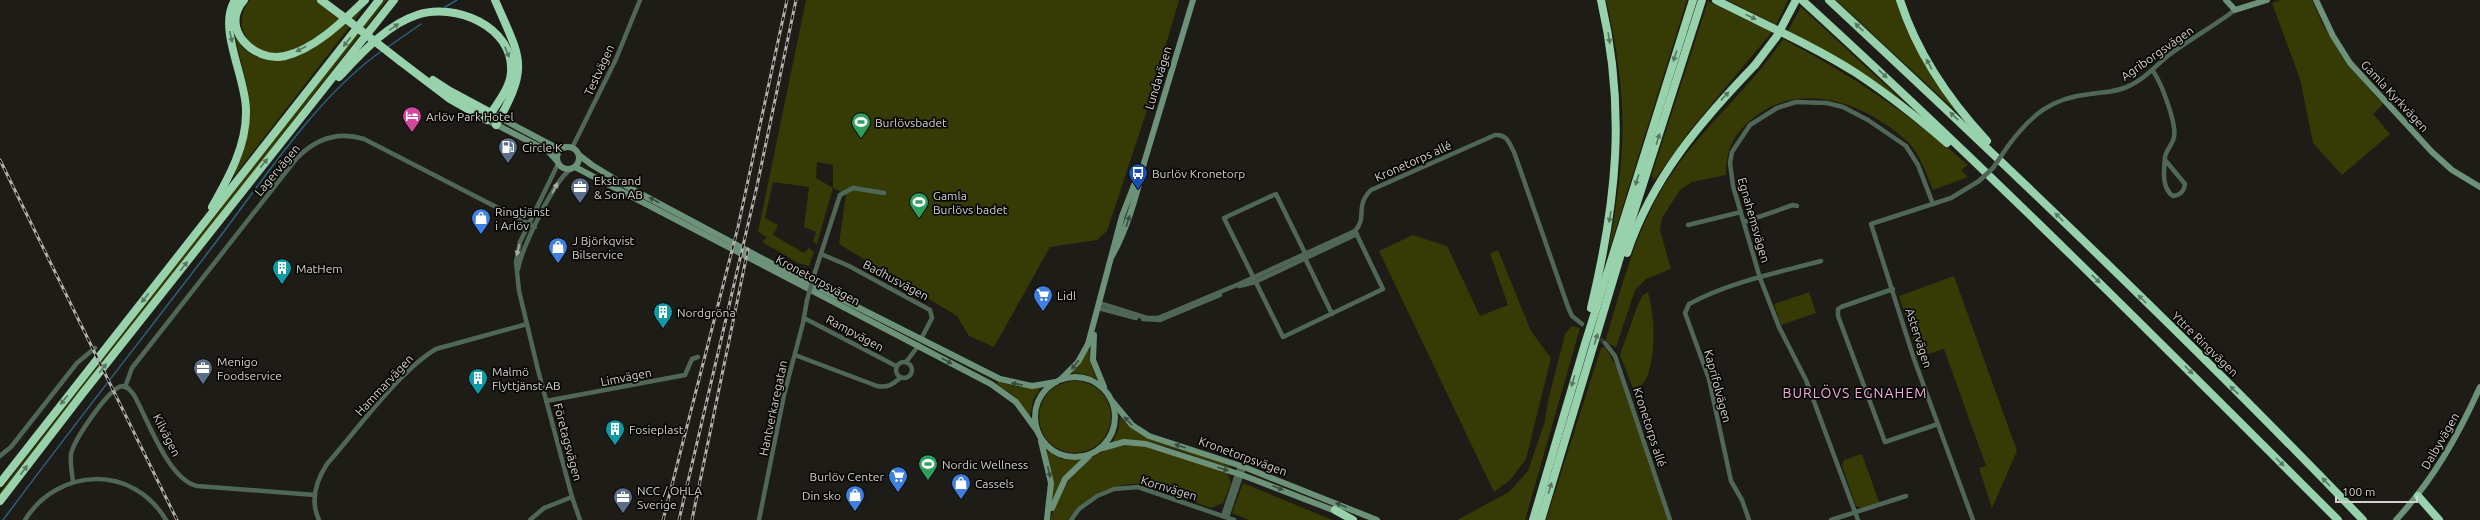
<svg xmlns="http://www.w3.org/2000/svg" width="2480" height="520" font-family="Ubuntu,sans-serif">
<rect width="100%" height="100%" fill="#1e1c16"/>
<g fill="#363a04">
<path d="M250 0H316L341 19C324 31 304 49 282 53 251 58 229 25 250 0Z"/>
<polygon points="382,0 387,0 0,497 0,492 11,477"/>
<polygon points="806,0 1179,0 1146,113 1107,231 1097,240 1050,247 994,347 969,336 957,316 839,244 846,194 833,188 833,165 817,162 816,178 833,188 817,244 813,242 816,232 804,227 809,187 773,182 765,218 778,225 773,235 804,253 809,248 814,252 809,266 798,263 762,242 767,237 758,232"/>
<path d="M1606 0H1687L1608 254C1614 219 1620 183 1622 148 1625 100 1617 47 1606 0Z"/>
<polygon points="1727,0 1788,0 1776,25"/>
<polygon points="1836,0 1897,0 1958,113"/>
<polygon points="2280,0 2312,0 2323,25 2346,63 2383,104 2373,114 2390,134 2342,175 2313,143 2300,79 2272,3"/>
<polygon points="1708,1 1772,32 1691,129 1656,178 1653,180 1652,174"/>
<polygon points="1801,7 1905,103 1842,60 1788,31"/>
<polygon points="364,8 235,175 233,175 250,111 247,86 231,21 242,47 252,55 271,60 319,43"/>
<path d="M1783 39C1850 74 1912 115 1968 165L1961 170 1968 177 1933 190C1926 174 1921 155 1908 142 1866 103 1799 78 1751 120 1733 135 1726 150 1726 175L1692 182 1680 190 1662 218 1660 230 1671 269 1646 279 1635 290 1616 347 1609 344 1606 339C1623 281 1639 219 1675 169 1707 123 1752 86 1783 39Z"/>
<polygon points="1413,235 1447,246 1480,316 1508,305 1490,253 1498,250 1531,331 1551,358 1526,459 1510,480 1494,492 1379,251"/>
<polygon points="1954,276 2017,451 1992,508 1979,468 1986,466 1944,349 1919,357 1899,296"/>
<path d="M1648 292C1655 317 1656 350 1648 375 1645 383 1638 387 1636 396L1620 355 1637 307 1642 296Z"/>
<polygon points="1809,292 1816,313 1781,325 1774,304"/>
<polygon points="1572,326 1580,328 1525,520 1457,520 1509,492 1528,471 1545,421 1548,401 1565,334"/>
<polygon points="1605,347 1616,366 1668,520 1546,520 1601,348"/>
<polygon points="1089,349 1091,364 1097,379 1084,374 1071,373"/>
<circle cx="1075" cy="417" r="36"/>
<polygon points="998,382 1020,387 1041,387 1033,400 1030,416 1014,396 997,384"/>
<path d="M1120 417C1149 450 1197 447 1233 468 1192 460 1154 433 1112 443L1118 431Z"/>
<path d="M1127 445 1149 447 1227 473 1231 483 1223 503 1211 508C1193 502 1175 493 1157 487 1124 477 1087 492 1068 520H1050C1063 481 1083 451 1127 445Z"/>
<polygon points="1044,449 1061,459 1082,460 1067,474 1052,501 1053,485"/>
<polygon points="1862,454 1879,502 1862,508 1856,506 1842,466 1844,460"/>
<polygon points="1243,483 1332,520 1249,520 1232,513"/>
</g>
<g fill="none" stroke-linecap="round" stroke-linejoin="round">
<g stroke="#2b6184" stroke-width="1.5">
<polyline points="445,7 457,0"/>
<polyline points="388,47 421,24"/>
<path d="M3 520C73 426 145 335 216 242 264 179 317 96 383 50"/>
</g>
<polyline stroke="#393732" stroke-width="4.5" stroke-dasharray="4.5 2" stroke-linecap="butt" points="1595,335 1605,343"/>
<g stroke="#506758" stroke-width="4.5">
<path d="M2153 71C2161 82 2177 124 2174 137 2173 144 2166 150 2165 157 2164 169 2161 188 2173 196 2181 195 2184 191 2185 184L2166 161"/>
<path d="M2008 146C2031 115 2051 98 2090 94 2103 92 2119 92 2131 85 2146 78 2156 65 2169 55 2190 39 2214 26 2235 10"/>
<polyline points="572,148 616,59 640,0"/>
<polyline points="558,164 520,242 516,262 519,291 538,370 572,497 580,520"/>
<polyline points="1744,222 1793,205 1797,206"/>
<polyline points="1688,225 1741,212"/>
<polyline points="1305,253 1276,194 1224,218 1283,337 1383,289 1355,231"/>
<polyline points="821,254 849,266 930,310 932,318 921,339"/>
<polyline points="1304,256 1332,314"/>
<path d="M518 269C522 248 554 180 571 169"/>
<polyline points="815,272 840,195 853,188 884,193"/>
<polyline points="1239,286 1255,282 1357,234"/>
<polyline points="1893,289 1841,307 1838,309 1838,316 1885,442 1938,424"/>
<path d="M1099 303 1147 318H1158L1239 284 1355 231C1368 217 1354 207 1371 190L1495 135C1507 134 1509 143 1514 152L1568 307 1572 316 1582 324"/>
<polyline points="1098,308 1136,318"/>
<polyline points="804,318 896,366"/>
<polyline points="1143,319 1160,320 1220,295"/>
<polyline points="1605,343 1615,356 1670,520"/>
<path d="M795 355 877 386C887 388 892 385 900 378"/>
<circle cx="904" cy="370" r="8"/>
<polyline points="906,362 919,345"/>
<path d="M125 387 132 368 296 159C315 139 338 131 364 139L535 227"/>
<polyline points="546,401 685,375 692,359 698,357"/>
<polyline points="0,456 11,447 77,363 95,348"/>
<path d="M73 482C72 473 70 463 71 454 74 440 108 389 122 386L128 388 134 395C148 420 168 479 197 486L315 495"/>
<polyline points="1223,516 1240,466"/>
<polyline points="1227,517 1244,467"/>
<path d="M25 520C58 467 133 464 166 520"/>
<path d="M319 520C310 501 316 481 327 464 356 431 400 370 436 349L527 324"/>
<polyline points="530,520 544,508 572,497"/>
<polyline points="759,520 784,395 803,323 807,300"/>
<polyline points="1071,520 1079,509 1097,496 1114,489 1138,487 1234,520"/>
<path d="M1749 520 1742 500 1731 481 1709 379 1685 313 1689 304C1729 282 1777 273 1821 261"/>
<polyline points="1831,520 1906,496"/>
<polyline points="1858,520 1806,380 1779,327 1760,278 1733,186 1730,163 1732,152 1750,125 1777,108 1796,102 1827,103 1843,107 1868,120 1906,146 1918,165 1933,204"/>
<polyline points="1973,520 1914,359 1871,224 1951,198 1979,181"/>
</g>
<g stroke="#6d927a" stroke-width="6">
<polyline points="2226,0 2235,10 2267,0"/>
<polyline points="2316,0 2333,36 2350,63 2432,152 2452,170 2480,187"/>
<polyline points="491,113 553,146 565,147"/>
<polyline points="487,120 548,151 557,161"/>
<circle cx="568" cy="158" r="11"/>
<polyline points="579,155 592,165 628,187 780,268 1000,379 1032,386 1056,382"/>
<polyline points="575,167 991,384 1016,402 1038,432"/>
<path d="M1112 256C1128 227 1137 195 1144 163L1193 0"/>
<polyline points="1094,335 1093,360 1104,387"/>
<circle cx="1075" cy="417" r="40"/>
<polyline points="1061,379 1078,362 1088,344 1122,216 1138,175"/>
<polyline points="1112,401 1132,425 1149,436 1244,467 1377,520"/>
<polyline points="1041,441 1051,483 1047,519"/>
<polyline points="1099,449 1124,442 1146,444 1242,475 1338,512"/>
<polyline points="1052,508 1065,479 1089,456"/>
<path d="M2396 520C2433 480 2458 436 2480 387"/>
</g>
<g stroke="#97d2ac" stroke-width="8">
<path d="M244 0C219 28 254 63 285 56 315 49 343 21 365 0"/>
<polyline points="321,0 341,15"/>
<path d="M495 0C521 60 530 65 496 125"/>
<path d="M1716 0C1763 24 1812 45 1856 73 1888 94 1918 118 1947 143"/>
<path d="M1802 0C1986 168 2162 344 2338 520"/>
<path d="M1829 0C2011 169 2191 341 2363 520"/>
<path d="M1900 0C1917 53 1949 100 1987 141"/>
<path d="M339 77C361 54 386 25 417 15 454 2 514 26 511 72 510 90 495 105 487 120L450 99 400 61"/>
<polyline points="433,80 450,91 491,113"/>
<path d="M212 207C229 177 247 145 246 110 246 77 217 28 235 0"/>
<path d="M1627 253C1652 178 1701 121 1755 65"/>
<path d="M1591 308C1617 200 1626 109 1601 0"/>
<polyline points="0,483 379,0"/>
<polyline points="2418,496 2439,520"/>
<polyline points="0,501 83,393 394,0"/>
<polyline points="1335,510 1353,520"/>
<polyline points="1533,520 1585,344 1693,0"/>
<polyline points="1541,520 1626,237 1702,0"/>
</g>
<g stroke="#b2b0ab" stroke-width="3">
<g id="rail">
<polyline points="0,160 177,520"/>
<polyline points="663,520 738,227 787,0"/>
<polyline points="679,520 757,186 796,0"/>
<polyline points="692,520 748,249"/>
</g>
</g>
<use href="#rail" stroke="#080705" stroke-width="1.5" stroke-dasharray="4.5" stroke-linecap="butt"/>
<g stroke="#506758" stroke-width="4.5">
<polyline points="1979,181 1993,168 2008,146"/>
<polyline points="807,300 815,272"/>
</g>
<g stroke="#97d2ac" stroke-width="8">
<polyline points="341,15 400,61"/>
<polyline points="1755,65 1777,36 1796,0"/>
</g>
</g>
<defs><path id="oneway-solid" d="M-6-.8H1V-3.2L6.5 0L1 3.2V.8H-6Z"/></defs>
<g fill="#577761">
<use href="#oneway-solid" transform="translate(1751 17) rotate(26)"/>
<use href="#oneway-solid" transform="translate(394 27) rotate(-34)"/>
<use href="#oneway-solid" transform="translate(1859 27) rotate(-137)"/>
<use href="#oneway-solid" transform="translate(231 37) rotate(77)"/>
<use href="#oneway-solid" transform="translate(1609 38) rotate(80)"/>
<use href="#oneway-solid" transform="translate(347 42) rotate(128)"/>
<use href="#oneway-solid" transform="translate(301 49) rotate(152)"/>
<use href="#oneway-solid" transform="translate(507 52) rotate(68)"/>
<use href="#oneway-solid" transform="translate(1675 56) rotate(107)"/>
<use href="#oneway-solid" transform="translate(1929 64) rotate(-119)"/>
<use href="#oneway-solid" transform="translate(1883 74) rotate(43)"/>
<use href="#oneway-solid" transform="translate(1725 96) rotate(-47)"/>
<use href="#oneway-solid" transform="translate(1954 116) rotate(-137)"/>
<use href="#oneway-solid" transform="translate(1658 139) rotate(-72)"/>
<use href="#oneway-solid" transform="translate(264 163) rotate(-52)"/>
<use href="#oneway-solid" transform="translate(1637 180) rotate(108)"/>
<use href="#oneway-solid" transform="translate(1610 217) rotate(99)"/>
<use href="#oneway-solid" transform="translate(2059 217) rotate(-135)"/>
<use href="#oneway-solid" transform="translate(184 266) rotate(-52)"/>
<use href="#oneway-solid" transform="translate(2096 279) rotate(44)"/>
<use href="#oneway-solid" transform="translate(145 298) rotate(129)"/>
<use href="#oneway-solid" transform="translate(2142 299) rotate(-135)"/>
<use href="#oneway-solid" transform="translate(1596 339) rotate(-73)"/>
<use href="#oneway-solid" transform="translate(103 368) rotate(-51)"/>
<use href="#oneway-solid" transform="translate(2189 370) rotate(45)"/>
<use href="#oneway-solid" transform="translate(1573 381) rotate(107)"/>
<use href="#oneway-solid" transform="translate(2234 390) rotate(-136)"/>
<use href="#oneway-solid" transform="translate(64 400) rotate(128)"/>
<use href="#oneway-solid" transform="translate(2280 462) rotate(45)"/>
<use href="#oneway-solid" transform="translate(24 470) rotate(-53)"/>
<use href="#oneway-solid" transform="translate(2326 482) rotate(-134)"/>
<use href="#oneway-solid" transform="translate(1550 488) rotate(-73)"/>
</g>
<g fill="#a6ada5">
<use href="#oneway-solid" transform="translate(555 188) rotate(-62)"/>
<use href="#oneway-solid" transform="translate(518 250) rotate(104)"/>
</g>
<g fill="#3a4c40">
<use href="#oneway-solid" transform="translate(654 200) rotate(-152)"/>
<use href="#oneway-solid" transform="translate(1128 221) rotate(-72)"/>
<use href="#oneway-solid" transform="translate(947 361) rotate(29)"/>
<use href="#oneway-solid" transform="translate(1075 365) rotate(129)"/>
<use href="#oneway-solid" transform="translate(1017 384) rotate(-171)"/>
<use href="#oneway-solid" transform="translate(1128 421) rotate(-134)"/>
<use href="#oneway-solid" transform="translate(1180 446) rotate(-163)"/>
<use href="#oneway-solid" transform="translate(1223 469) rotate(18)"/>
<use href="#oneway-solid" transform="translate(1049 472) rotate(77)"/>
<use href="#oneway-solid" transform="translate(1278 488) rotate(21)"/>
<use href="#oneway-solid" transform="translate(1341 505) rotate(-158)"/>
</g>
<defs>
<g id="hotel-pin" transform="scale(1)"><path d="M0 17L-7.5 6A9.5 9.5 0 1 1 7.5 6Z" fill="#d1479c" stroke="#080705"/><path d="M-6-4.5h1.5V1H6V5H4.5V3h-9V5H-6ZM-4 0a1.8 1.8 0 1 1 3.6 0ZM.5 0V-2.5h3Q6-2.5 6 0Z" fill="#fff"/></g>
<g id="stadium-pin" transform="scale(1)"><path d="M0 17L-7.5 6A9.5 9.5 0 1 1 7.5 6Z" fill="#2e9e5b" stroke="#080705"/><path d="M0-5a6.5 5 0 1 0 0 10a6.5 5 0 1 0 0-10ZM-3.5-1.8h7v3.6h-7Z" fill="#fff"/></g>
<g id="fuel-pin" transform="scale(1)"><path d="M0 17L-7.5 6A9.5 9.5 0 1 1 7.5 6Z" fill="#5c6f8a" stroke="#080705"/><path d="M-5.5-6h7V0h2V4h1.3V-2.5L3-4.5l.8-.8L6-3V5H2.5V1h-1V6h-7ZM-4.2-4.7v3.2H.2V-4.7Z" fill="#fff"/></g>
<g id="bus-pin" transform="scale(1)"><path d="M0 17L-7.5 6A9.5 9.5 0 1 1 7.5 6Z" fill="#1a4fb4" stroke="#080705"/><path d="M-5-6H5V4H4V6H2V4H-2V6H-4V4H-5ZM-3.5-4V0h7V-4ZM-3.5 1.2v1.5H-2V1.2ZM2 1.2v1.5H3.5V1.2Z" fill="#fff"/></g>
<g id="office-pin" transform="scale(1)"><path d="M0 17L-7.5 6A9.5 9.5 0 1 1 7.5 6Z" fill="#5c6f8a" stroke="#080705"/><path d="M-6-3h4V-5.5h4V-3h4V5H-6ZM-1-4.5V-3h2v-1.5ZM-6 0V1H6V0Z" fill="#fff"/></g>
<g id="shop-pin" transform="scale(1)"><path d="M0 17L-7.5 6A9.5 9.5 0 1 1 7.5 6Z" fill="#3f7fe0" stroke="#080705"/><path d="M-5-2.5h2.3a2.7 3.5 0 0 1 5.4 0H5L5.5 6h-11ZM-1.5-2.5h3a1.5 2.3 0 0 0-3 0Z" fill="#fff"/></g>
<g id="building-pin" transform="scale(1)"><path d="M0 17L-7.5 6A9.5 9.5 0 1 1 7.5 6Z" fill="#0f9aa8" stroke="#080705"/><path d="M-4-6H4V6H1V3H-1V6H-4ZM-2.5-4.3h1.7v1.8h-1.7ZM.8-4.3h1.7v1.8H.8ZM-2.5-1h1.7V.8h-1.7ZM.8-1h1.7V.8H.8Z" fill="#fff"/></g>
<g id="supermarket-pin" transform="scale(1)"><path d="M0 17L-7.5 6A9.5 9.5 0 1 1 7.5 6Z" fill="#3f7fe0" stroke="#080705"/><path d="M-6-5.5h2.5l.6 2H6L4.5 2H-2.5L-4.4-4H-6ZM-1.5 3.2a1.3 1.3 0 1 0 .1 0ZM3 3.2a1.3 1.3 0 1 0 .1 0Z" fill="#fff"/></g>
</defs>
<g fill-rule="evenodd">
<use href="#hotel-pin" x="412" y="116"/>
<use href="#stadium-pin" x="861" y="122"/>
<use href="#fuel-pin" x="508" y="147"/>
<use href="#bus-pin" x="1138" y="173"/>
<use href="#office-pin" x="580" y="187"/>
<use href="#stadium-pin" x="919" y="202"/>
<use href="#shop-pin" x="481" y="218"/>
<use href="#shop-pin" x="558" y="247"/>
<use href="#building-pin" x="282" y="268"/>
<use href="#supermarket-pin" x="1043" y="295"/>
<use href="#building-pin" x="663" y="312"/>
<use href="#office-pin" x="203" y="368"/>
<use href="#building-pin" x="478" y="378"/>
<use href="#building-pin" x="615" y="429"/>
<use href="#stadium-pin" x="928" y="464"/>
<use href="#supermarket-pin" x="898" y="476"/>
<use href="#shop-pin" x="961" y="483"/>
<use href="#shop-pin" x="855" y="495"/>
<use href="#office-pin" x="623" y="497"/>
</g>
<g text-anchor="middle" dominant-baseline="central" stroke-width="3.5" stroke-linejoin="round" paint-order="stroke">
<g font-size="12" fill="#d4d2ce" stroke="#080705">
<text transform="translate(2157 53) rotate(-35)">Agriborgsvägen</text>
<text transform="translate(599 70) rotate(-65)">Testvägen</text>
<text transform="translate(1158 78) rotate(-73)">Lundavägen</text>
<text transform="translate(2395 96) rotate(47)">Gamla Kyrkvägen</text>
<text transform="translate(1413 161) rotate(-24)">Kronetorps allé</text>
<text transform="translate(277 170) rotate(-50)">Lagervägen</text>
<text transform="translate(1754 220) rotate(74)">Egnahemsvägen</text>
<text transform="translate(818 280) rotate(28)">Kronetorpsvägen</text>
<text transform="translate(896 280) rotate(28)">Badhusvägen</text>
<text transform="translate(855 333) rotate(28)">Rampvägen</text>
<text transform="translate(1919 338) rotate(72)">Astervägen</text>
<text transform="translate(2205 344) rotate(44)">Yttre Ringvägen</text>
<text transform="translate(626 377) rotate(-11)">Limvägen</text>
<text transform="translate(384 385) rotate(-47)">Hammarvägen</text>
<text transform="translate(1718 386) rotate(75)">Kaprifolvägen</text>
<text transform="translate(773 408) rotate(-78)">Hantverkaregatan</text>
<text transform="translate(1650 427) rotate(72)">Kronetorps allé</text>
<text transform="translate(167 435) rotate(63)">Kilvägen</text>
<text transform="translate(2440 441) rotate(-60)">Dalbyvägen</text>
<text transform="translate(568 442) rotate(75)">Företagsvägen</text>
<text transform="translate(1243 456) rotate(20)">Kronetorpsvägen</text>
<text transform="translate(1169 488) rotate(17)">Kornvägen</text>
</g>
<g font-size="12" fill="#d4d2ce" stroke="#080705" text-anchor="start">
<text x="426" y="116">Arlöv Park Hotel</text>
<text x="875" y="122">Burlövsbadet</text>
<text x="522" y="147">Circle K</text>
<text x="1152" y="173">Burlöv Kronetorp</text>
<text x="594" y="180">Ekstrand<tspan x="594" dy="14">&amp; Son AB</tspan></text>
<text x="933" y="195">Gamla<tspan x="933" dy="14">Burlövs badet</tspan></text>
<text x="495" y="211">Ringtjänst<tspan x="495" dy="14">i Arlöv</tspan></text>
<text x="572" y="240">J Björkqvist<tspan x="572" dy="14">Bilservice</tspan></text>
<text x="296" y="268">MatHem</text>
<text x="1057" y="295">Lidl</text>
<text x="677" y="312">Nordgröna</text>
<text x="217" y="361">Menigo<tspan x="217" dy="14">Foodservice</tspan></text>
<text x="492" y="371">Malmö<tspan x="492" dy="14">Flyttjänst AB</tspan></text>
<text x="629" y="429">Fosieplast</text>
<text x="942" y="464">Nordic Wellness</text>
<text x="884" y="476" text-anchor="end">Burlöv Center</text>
<text x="975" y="483">Cassels</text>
<text x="637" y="490">NCC / OHLA<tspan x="637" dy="14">Sverige</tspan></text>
<text x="841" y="495" text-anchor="end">Din sko</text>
</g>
<g font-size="14" letter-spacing="1" fill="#f2adda" stroke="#080705">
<text x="1855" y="393">BURLÖVS EGNAHEM</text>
</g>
</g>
<path d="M2336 496v6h81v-6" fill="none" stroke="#d4d2ce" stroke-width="2"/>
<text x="2342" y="496" font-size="12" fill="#d4d2ce" stroke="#080705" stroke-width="3" paint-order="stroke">100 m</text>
</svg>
